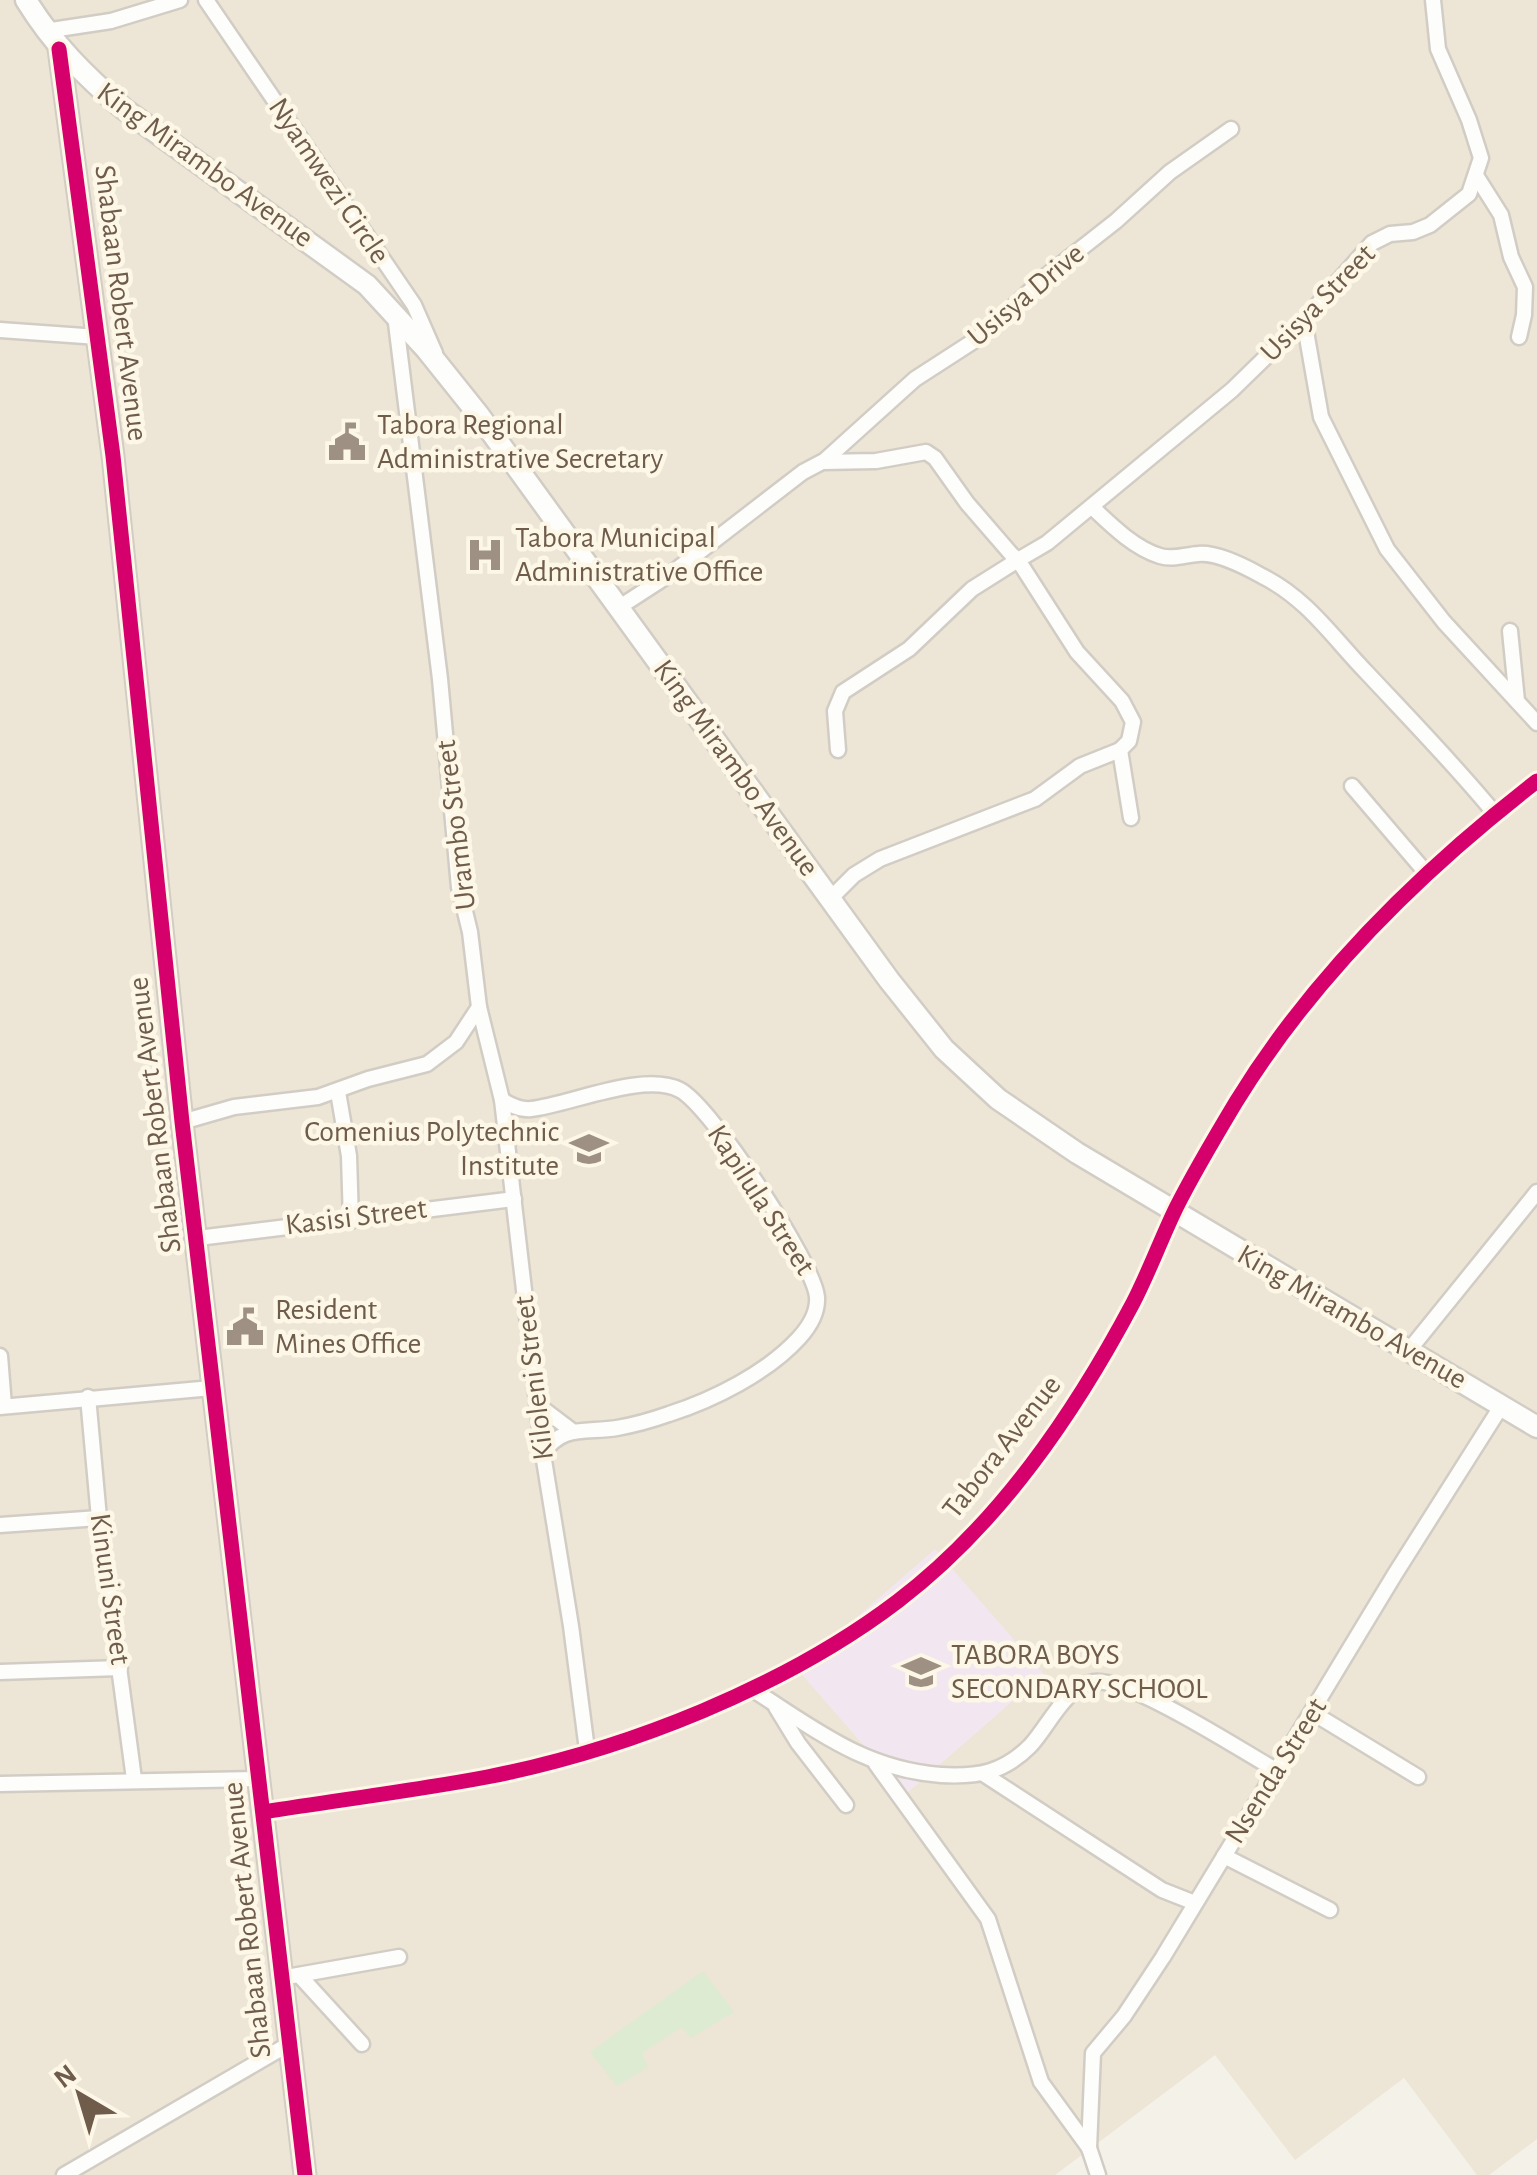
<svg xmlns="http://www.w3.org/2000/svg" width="1537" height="2175" font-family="'Alegreya Sans',sans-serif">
<rect width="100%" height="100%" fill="#f4f1e8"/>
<polygon fill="#ede5d5" points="0,0 1537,0 1537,2139 1489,2175 1477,2175 1404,2078 1295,2160 1215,2055 1055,2175 0,2175"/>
<polygon fill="#f2e7f0" points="935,1549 1044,1674 906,1794 797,1669"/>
<polygon fill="#deebd3" points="703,1971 734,2012 691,2038 682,2027 642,2053 648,2067 617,2086 590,2052"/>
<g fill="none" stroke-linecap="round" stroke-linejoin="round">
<g stroke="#d2cdc4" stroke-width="19">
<g id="street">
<polyline points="206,0 414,305 435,353"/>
<polyline points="45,31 111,21 180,0"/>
<polyline points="1477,177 1501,215 1511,257 1525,287 1524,315 1519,337"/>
<polyline points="1304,320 1321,417 1387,549 1444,622 1537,723"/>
<polyline points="0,330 98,337"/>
<polyline points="823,462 915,379 983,335 1046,276 1116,221 1170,172 1231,129"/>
<path d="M1092 507C1111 525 1134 548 1160 556 1173 560 1185 555 1198 554 1216 552 1246 567 1262 576 1308 599 1333 638 1368 674 1412 721 1456 766 1496 815"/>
<polyline points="618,608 672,573 803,472 822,462 876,461 926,452 935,458 967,503 1012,555 1018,560 1047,543 1232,390 1304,320 1372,243 1390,234 1413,232 1430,225 1469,194 1481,158 1469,120 1438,49 1433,0"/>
<polyline points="1510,631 1517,701"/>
<polyline points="1120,750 1131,818"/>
<polyline points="1352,786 1428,875"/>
<polyline points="832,897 854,875 880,859 1035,799 1080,766 1120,750 1129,741 1133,722 1122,701 1077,652 1018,560 972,589 909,649 843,692 835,711 838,750"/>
<polyline points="479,1007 502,1100 543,1454 571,1626 587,1750"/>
<polyline points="338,1092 349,1156 351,1221"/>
<path d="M502 1100C510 1105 521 1110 531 1109 569 1105 644 1071 680 1090 711 1106 814 1263 817 1297 818 1312 809 1327 799 1338 767 1373 713 1400 669 1414 652 1420 634 1425 617 1428 587 1433 561 1424 543 1454"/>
<polyline points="182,1122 234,1107 318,1097 368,1079 427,1064 456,1042 479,1007 470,932 459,887 440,679 395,315"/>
<polyline points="198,1238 514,1199"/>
<polyline points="1410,1349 1537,1192"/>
<polyline points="0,1356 4,1406"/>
<polyline points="88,1397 99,1518 134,1779"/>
<polyline points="538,1405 571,1430"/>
<polyline points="0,1407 212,1388"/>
<polyline points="0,1525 99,1518"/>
<polyline points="0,1672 120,1668"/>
<path d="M750 1688C814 1728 862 1769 941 1775 978 1777 1003 1773 1030 1746 1048 1727 1065 1687 1093 1682 1128 1676 1240 1750 1276 1770"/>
<polyline points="776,1707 798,1743 846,1805"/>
<polyline points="1313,1713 1418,1777"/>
<polyline points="876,1764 988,1919 1041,2082 1089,2148 1098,2175"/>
<polyline points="985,1775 1162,1890 1195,1903"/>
<polyline points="0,1784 259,1779"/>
<path d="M264 1812C338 1800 413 1791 487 1777 626 1750 785 1687 898 1601 999 1524 1074 1414 1133 1303 1149 1272 1161 1239 1176 1208 1194 1172 1215 1137 1236 1102 1312 978 1422 870 1537 781"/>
<polyline points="1224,1856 1330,1910"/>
<polyline points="299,1975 362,2044"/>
<polyline points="281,1978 399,1957"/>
<polyline points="1089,2148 1093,2053 1124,2016 1163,1957 1395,1574 1502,1405"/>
<polyline points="64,2175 289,2044"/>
</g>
</g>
<g stroke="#d2cdc4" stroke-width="25">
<g id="secondary">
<path d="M26 0C53 44 85 76 124 109L367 285 426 349 478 414 889 980 944 1049 998 1099 1077 1153 1537 1427"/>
<polyline points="59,49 113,456 182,1122 305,2175"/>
</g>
</g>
<use href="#street" stroke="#fdfdfc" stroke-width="14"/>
<use href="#secondary" stroke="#fdfdfc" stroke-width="20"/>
<g stroke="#fdf7e7" stroke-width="21">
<g id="cycleway">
<polyline points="59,49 113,456 182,1122 305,2175"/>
<path d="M264 1812C338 1800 413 1791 487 1777 626 1750 785 1687 898 1601 999 1524 1074 1414 1133 1303 1149 1272 1161 1239 1176 1208 1194 1172 1215 1137 1236 1102 1312 978 1422 870 1537 781"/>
</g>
</g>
<use href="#cycleway" stroke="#d6006c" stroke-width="15"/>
</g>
<defs>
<g id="civic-bare" transform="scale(3)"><path d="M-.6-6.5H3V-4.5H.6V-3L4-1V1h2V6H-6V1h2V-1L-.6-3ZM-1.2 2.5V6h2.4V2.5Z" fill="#9e9082" stroke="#fdf7e7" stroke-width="2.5" paint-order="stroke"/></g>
<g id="hospital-bare" transform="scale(3)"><path d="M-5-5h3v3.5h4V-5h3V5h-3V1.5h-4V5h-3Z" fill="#9e9082" stroke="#fdf7e7" stroke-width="2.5" paint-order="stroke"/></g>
<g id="school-bare" transform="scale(3)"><path d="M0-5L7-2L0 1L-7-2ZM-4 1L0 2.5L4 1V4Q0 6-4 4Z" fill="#9e9082" stroke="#fdf7e7" stroke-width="2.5" paint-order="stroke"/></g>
</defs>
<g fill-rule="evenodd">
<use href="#civic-bare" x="347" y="442"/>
<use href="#hospital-bare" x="485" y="555"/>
<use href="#school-bare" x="589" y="1149"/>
<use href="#civic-bare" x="245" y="1327"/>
<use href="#school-bare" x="921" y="1672"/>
</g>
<g text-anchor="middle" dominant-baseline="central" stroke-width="9" stroke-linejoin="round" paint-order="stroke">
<g font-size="30" fill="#6f5c4b" stroke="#fdf7e7">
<text transform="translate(205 165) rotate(36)">King Mirambo Avenue</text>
<text transform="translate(329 181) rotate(56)">Nyamwezi Circle</text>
<text transform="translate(1026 295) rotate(-40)">Usisya Drive</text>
<text transform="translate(121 303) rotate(83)">Shabaan Robert Avenue</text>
<text transform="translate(1318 303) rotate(-46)">Usisya Street</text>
<text transform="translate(736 768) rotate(54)">King Mirambo Avenue</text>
<text transform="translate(456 825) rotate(-97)">Urambo Street</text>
<text transform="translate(155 1115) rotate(-97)">Shabaan Robert Avenue</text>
<text transform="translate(761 1200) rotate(57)">Kapilula Street</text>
<text transform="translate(356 1217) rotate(-7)">Kasisi Street</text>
<text transform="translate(1352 1317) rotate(30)">King Mirambo Avenue</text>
<text transform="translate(534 1378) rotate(-97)">Kiloleni Street</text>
<text transform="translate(1002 1447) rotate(-52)">Tabora Avenue</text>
<text transform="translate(110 1589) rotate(82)">Kinuni Street</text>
<text transform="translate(1276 1771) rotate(-58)">Nsenda Street</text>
<text transform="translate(247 1920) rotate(-96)">Shabaan Robert Avenue</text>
</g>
<g font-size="30" fill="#6f5c4b" stroke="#fdf7e7" text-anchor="start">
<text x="377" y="425">Tabora Regional<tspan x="377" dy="34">Administrative Secretary</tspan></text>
<text x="515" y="538">Tabora Municipal<tspan x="515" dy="34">Administrative Office</tspan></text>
<text x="559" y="1132" text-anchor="end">Comenius Polytechnic<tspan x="559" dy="34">Institute</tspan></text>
<text x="275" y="1310">Resident<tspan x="275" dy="34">Mines Office</tspan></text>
<text x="951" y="1655">TABORA BOYS<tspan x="951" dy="34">SECONDARY SCHOOL</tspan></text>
</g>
</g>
<g transform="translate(80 2095) rotate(322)" stroke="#fdf7e7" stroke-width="8" paint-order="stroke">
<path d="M0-8L18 38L0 25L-18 38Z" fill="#6f5c4b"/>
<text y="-15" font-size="28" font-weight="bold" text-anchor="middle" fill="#6f5c4b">N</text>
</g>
</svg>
